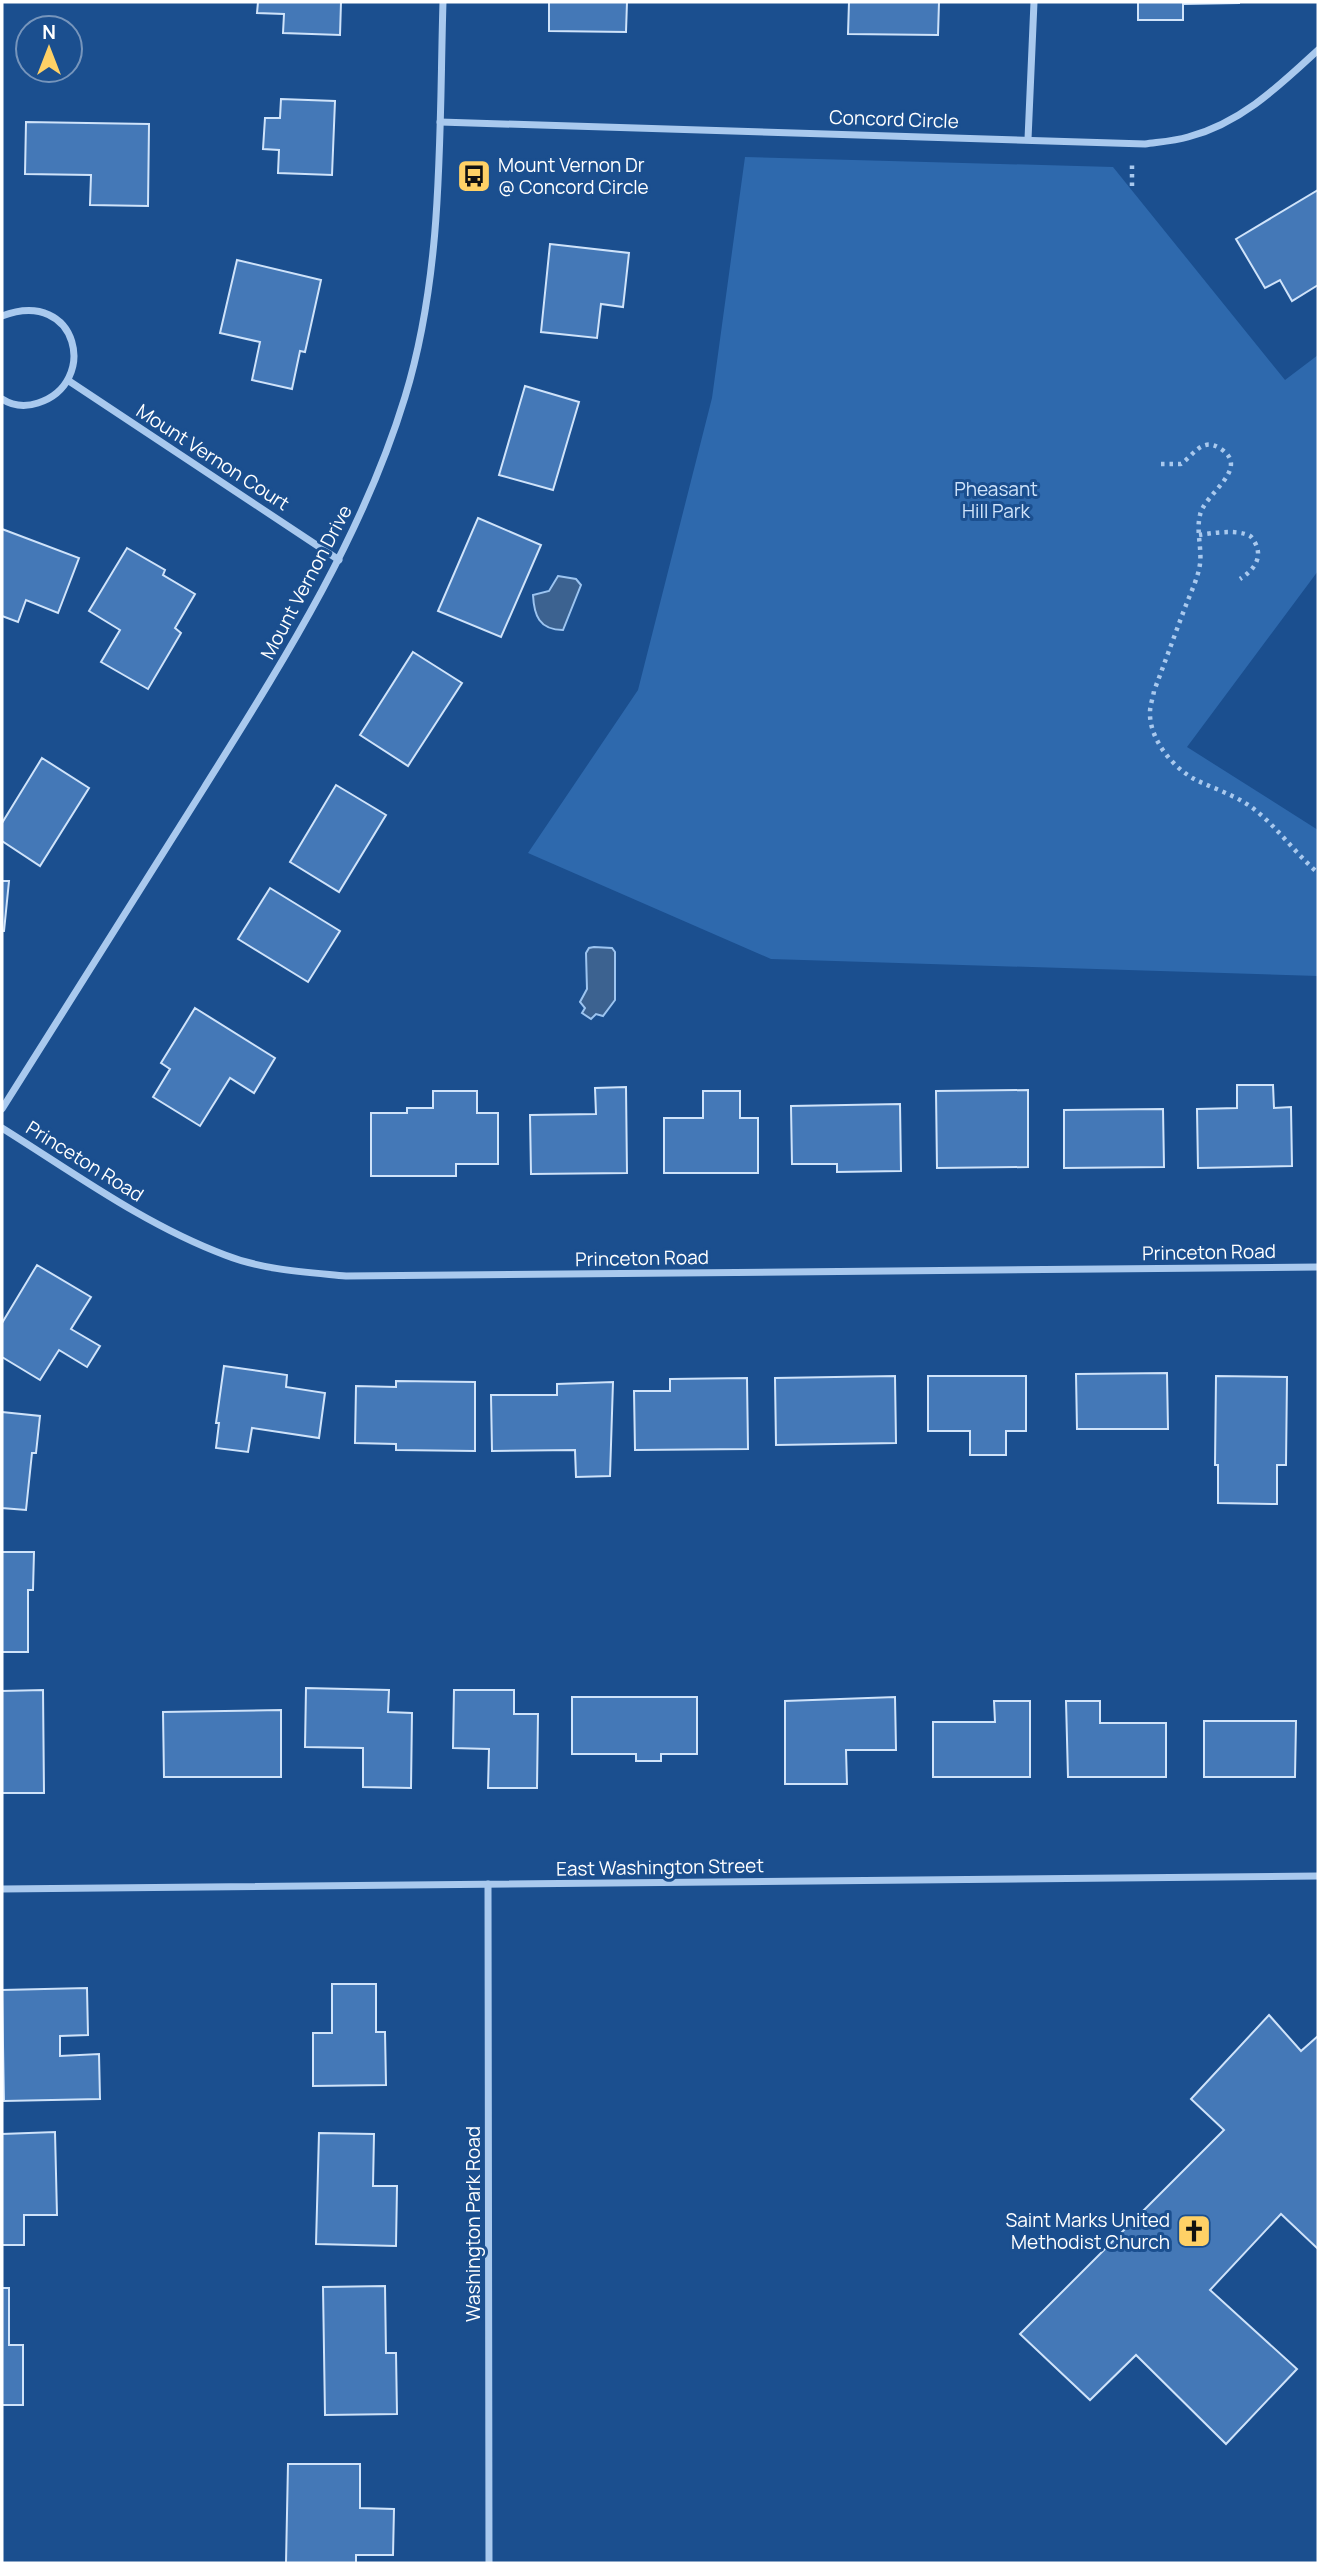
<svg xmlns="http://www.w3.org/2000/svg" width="1320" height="2565" font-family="Manrope,sans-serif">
<rect width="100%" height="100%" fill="#1b4f8f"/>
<polygon fill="#2e69ad" points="745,157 1113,167 1285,380 1318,355 1318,571 1187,747 1318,830 1318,976 771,959 528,853 638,690 712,398"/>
<g fill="#3c6290" stroke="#9cc4f0" stroke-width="2">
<path d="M558 576 576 579 581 585 563 630C539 630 534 615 533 595L549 591Z"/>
<polygon points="594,947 612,948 615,952 615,1000 603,1016 596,1014 591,1019 582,1013 585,1008 580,1002 587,989 586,953 589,948"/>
</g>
<g fill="#4478b7" stroke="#cfe3fa" stroke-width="2">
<polygon points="258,2 341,2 340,35 283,33 284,14 257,13"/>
<polygon points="549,2 627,2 626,32 549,31"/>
<polygon points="849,2 939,2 938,35 848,34"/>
<polygon points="1138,2 1239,2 1239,3 1183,4 1183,20 1138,20"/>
<polygon points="281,99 335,101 332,175 278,173 279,150 263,149 265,118 280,118"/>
<polygon points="26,122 149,124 148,206 90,205 91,175 25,174"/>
<polygon points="1318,190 1318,285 1292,301 1280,280 1265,288 1236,239"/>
<polygon points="550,244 629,253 623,307 601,304 597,338 541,332"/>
<polygon points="237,260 321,280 305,352 300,351 292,389 252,380 260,342 220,333"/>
<polygon points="525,386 579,402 553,490 499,475"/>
<polygon points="478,518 541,545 501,637 438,611"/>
<polygon points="2,529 79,558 58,613 26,600 18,622 2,616"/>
<polygon points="127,548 165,570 163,575 195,594 175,628 181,633 148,689 101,662 120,630 89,611"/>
<polygon points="413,652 462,683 408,766 360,735"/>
<polygon points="42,758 89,788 40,866 2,841 2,823"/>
<polygon points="336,785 386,815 339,892 290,862"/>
<polygon points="2,881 9,881 4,931 2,931"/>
<polygon points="270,888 340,931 308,982 238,939"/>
<polygon points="195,1008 275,1058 254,1093 230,1078 200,1126 153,1097 170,1069 161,1063"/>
<polygon points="1237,1085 1273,1085 1274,1108 1291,1107 1292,1166 1198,1168 1197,1109 1237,1108"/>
<polygon points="626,1087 627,1173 531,1174 530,1115 596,1114 595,1088"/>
<polygon points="1028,1090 1028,1167 937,1168 936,1091"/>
<polygon points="433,1091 477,1091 477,1113 498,1113 498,1164 456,1164 456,1176 371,1176 371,1113 407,1113 407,1108 433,1108"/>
<polygon points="703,1091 740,1091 740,1118 758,1118 758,1173 664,1173 664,1118 703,1118"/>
<polygon points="900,1104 901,1171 837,1172 837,1164 792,1164 791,1106"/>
<polygon points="1163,1109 1164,1167 1064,1168 1064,1110"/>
<polygon points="37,1265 91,1297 71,1329 100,1346 87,1367 59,1350 40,1380 2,1357 2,1323"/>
<polygon points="224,1366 287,1375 286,1387 325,1393 319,1438 252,1428 248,1452 216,1448 219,1423 216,1423"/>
<polygon points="1167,1373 1168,1429 1077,1429 1076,1374"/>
<polygon points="895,1376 896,1443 776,1445 775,1378"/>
<polygon points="928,1376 1026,1376 1026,1431 1006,1431 1006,1455 970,1455 970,1431 928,1431"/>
<polygon points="1216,1376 1287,1377 1286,1465 1277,1465 1277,1504 1218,1503 1218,1465 1215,1465"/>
<polygon points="747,1378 748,1449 635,1450 634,1391 670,1391 670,1379"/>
<polygon points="396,1381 475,1382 475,1451 396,1450 396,1444 355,1443 356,1386 396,1387"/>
<polygon points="613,1382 610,1476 576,1477 575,1450 492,1451 491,1395 557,1395 557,1384"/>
<polygon points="2,1412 40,1416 36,1453 32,1453 26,1510 2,1508"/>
<polygon points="2,1552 34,1552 33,1590 28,1590 28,1652 2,1652"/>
<polygon points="306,1688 389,1690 388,1712 412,1713 411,1788 363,1787 363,1748 305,1747"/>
<polygon points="43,1690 44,1793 2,1793 2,1691"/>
<polygon points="454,1690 514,1690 514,1714 538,1714 537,1788 488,1788 489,1749 453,1748"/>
<polygon points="572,1697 697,1697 697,1754 661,1754 661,1761 636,1761 636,1754 572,1754"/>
<polygon points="895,1697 896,1750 846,1750 847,1784 785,1784 785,1701"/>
<polygon points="994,1701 1030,1701 1030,1777 933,1777 933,1722 995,1722"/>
<polygon points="1066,1701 1100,1701 1100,1723 1166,1723 1166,1777 1068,1777"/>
<polygon points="281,1710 281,1777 164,1777 163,1712"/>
<polygon points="1204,1721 1296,1721 1295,1777 1204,1777"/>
<polygon points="332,1984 376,1984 376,2032 385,2032 386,2085 313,2086 313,2033 332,2033"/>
<polygon points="87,1988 88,2035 60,2036 60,2056 99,2054 100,2099 4,2101 2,1990"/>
<polygon points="1269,2015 1301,2051 1318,2036 1318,2249 1281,2214 1210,2290 1297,2369 1226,2444 1136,2355 1090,2400 1020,2334 1224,2130 1191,2099"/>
<polygon points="55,2132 57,2215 24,2215 24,2245 2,2245 2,2134"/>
<polygon points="319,2133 374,2134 373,2186 397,2186 396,2246 316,2244"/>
<polygon points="385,2286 386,2353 396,2353 397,2414 325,2415 323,2287"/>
<polygon points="2,2288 9,2288 9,2345 23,2345 23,2405 2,2405"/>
<polygon points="288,2464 360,2464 360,2508 394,2509 393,2555 356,2555 356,2563 286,2563"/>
</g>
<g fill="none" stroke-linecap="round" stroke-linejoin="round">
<g stroke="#a9c9ee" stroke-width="4.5" stroke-dasharray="3.5 5" stroke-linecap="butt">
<polyline points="1132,186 1132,165"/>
<path d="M1161 464H1181C1194 455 1202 436 1221 449 1251 469 1204 494 1200 515 1196 531 1202 548 1200 564 1198 578 1191 592 1186 605 1175 634 1165 662 1154 691 1153 698 1150 705 1150 712 1149 739 1173 768 1196 780 1215 789 1237 796 1254 809 1278 828 1295 853 1318 873"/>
<path d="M1199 535C1212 533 1232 530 1245 534 1250 535 1252 537 1254 541 1264 557 1254 570 1240 579"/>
</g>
<g stroke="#a9c9ee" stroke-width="7">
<path d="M440 122 1145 144C1159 142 1174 141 1188 137 1241 123 1279 86 1318 50"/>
<polyline points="1028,139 1034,2"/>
<path d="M2 316C79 287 99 384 38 403 26 407 13 406 2 399"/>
<polyline points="69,381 339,560"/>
<path d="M2 1109C69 1002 136 895 204 788 282 663 362 538 405 397 444 270 439 133 443 2"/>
<path d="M2 1128C74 1173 145 1225 225 1255 263 1270 305 1272 346 1276L1318 1267"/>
<polyline points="488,1884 489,2563"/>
<polyline points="2,1889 1318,1876"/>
</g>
</g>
<defs>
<g id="bus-square" transform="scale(1.75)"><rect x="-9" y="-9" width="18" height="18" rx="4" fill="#ffd166" stroke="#1b4f8f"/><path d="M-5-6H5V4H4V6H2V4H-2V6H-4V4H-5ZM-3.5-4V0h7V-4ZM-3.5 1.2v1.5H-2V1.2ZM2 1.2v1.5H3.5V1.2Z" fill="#111"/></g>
<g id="church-square" transform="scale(1.75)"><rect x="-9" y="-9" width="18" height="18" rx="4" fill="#ffd166" stroke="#1b4f8f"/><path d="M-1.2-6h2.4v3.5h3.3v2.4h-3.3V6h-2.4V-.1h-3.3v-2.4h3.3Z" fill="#111"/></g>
</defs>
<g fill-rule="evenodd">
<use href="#bus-square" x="474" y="176"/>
<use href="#church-square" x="1194" y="2231"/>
</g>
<g text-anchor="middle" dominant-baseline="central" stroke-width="6" stroke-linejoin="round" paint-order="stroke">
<g font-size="19" fill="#fff" stroke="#1b4f8f">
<text transform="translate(894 119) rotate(2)">Concord Circle</text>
<text transform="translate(213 457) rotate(33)">Mount Vernon Court</text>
<text transform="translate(306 582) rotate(-62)">Mount Vernon Drive</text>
<text transform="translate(85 1161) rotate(32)">Princeton Road</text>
<text transform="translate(1209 1252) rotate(-1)">Princeton Road</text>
<text transform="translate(642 1258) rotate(-1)">Princeton Road</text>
<text transform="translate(660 1867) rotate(-1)">East Washington Street</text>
<text transform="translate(473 2224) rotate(-90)">Washington Park Road</text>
</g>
<g font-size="19" fill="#fff" stroke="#1b4f8f" text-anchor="start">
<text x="498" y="165">Mount Vernon Dr<tspan x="498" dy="22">@ Concord Circle</tspan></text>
<text x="1170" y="2220" text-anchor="end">Saint Marks United<tspan x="1170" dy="22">Methodist Church</tspan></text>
</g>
<g font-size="19" fill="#cfe3fa" stroke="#1b4f8f">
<text x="996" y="489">Pheasant<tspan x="996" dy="22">Hill Park</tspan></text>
</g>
</g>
<rect width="1320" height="2565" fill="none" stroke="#ffffff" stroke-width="7"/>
<g transform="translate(49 49)"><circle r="33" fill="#1b4f8f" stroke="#7695bc" stroke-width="2"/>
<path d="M0-5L12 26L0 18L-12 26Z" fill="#ffd166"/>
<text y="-10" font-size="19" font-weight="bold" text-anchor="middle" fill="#ffffff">N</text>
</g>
</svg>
